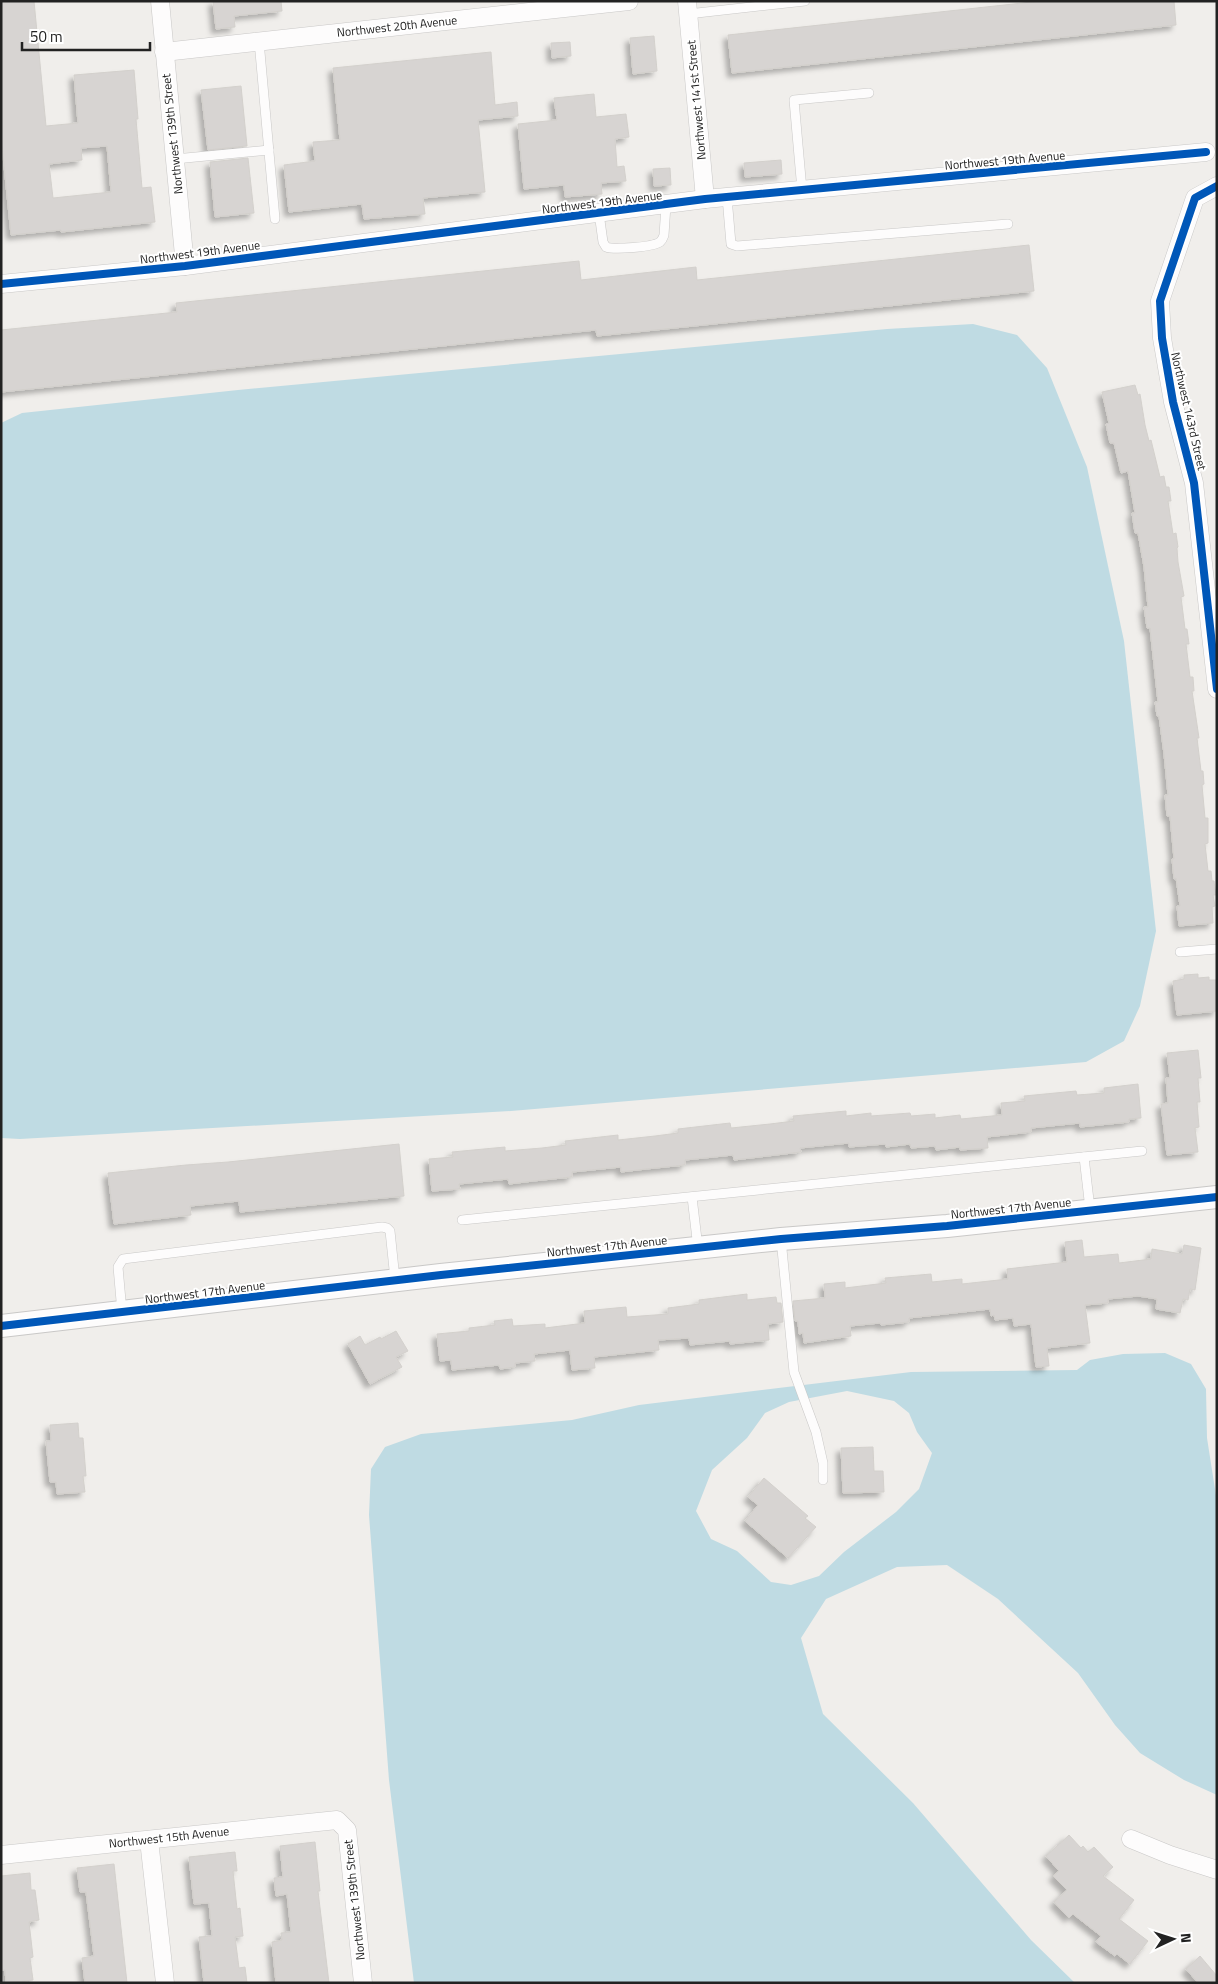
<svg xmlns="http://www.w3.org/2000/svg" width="1218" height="1984" font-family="'Titillium Web',sans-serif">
<defs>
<filter id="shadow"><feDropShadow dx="-4.5" dy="4.5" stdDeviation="2.5" flood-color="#0004"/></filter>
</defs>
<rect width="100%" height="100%" fill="#f0eeeb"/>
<g fill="#bfdbe3" fill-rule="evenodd">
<polygon points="973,324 1017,335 1047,368 1087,467 1124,641 1156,931 1140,1006 1124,1041 1086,1062 511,1111 20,1139 1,1138 1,423 22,413 238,390 887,329"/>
<path d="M1165 1353 1191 1364 1206 1389 1207 1438 1217 1502V1795L1184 1780 1140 1753 1115 1725 1078 1673 998 1599 947 1565 897 1567 826 1599 801 1638 823 1714 913 1803 1031 1940 1075 1983H414L389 1780 369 1515 371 1469 385 1447 421 1434 572 1420 639 1405 911 1372 1077 1370 1090 1360 1123 1354ZM847 1391 894 1401 909 1413 917 1432 932 1453 919 1489 896 1512 844 1552 819 1576 791 1585 771 1582 737 1551 711 1539 696 1511 712 1470 747 1438 765 1413 789 1402Z"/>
</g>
<g fill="#d7d4d2" stroke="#d3d0cc" fill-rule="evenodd" filter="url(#shadow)">
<path d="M1 1H34L46 126 78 123 74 75 134 70 138 119H136L142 188 151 187 155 222 61 232V230L11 235 1 136ZM107 146 111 192 53 198 49 164 82 160 81 148Z"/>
<polygon points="213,1 281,1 282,11 234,16 235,27 216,29"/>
<polygon points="1041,1 1174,1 1176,25 732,73 728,35"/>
<polygon points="654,36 657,71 633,74 630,38"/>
<polygon points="570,42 571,56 552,58 551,43"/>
<polygon points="491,52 495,105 517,102 518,116 478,120 485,192 423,198 425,214 364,219 362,204 289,212 284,165 315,161 313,142 340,140 333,68"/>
<polygon points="241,86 247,146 208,150 201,90"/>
<polygon points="594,94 596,117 626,114 629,137 615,139 617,167 624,166 626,181 601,183 602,194 565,197 564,185 524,189 518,124 557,120 554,98"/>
<polygon points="248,158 254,213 215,217 210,162"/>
<polygon points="781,160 782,174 745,177 744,163"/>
<polygon points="670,168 671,185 654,186 653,169"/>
<polygon points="1029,245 1034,291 597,336 596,330 1,392 1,330 177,312 176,303 579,261 581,280 696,267 697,280"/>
<polygon points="1135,385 1138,395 1140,394 1145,425 1149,441 1151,440 1160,477 1164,476 1166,487 1169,487 1171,501 1168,501 1173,534 1176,533 1178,547 1177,548 1178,562 1184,596 1181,597 1185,629 1187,629 1189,644 1186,644 1190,677 1193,677 1194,691 1192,691 1199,738 1197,738 1201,771 1203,771 1204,784 1202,785 1205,818 1208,818 1208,843 1205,844 1208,871 1211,871 1212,881 1214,881 1216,895 1213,895 1215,906 1212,907 1213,923 1179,926 1177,906 1180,906 1176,878 1174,879 1172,859 1174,859 1170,816 1167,816 1165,795 1168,795 1164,754 1159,716 1157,716 1155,702 1158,702 1150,628 1147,628 1144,607 1148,607 1144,567 1138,533 1135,533 1132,513 1135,513 1128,471 1121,473 1114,443 1110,443 1106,424 1109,423 1102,392"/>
<polygon points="1198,974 1198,978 1209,977 1209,980 1217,980 1217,1011 1177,1015 1173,981 1184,979 1184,975"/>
<polygon points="1198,1050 1201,1078 1198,1078 1200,1102 1197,1102 1199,1127 1195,1128 1198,1152 1167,1155 1161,1104 1168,1103 1166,1078 1170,1078 1167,1053"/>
<polygon points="1138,1084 1141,1118 1129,1119 1129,1122 1080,1127 1080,1123 1031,1128 1031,1132 987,1137 988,1148 960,1150 960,1147 936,1150 935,1146 911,1148 910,1144 886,1147 885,1144 849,1147 849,1143 800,1148 801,1152 759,1157 734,1160 733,1155 685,1160 685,1165 646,1169 621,1172 621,1167 572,1172 572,1177 533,1181 509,1184 508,1179 459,1184 460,1189 432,1191 429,1159 453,1157 452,1152 505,1147 505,1151 542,1148 566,1145 565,1141 618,1135 618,1140 655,1136 678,1133 678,1129 730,1123 731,1128 770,1124 794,1121 793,1116 846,1111 846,1116 871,1113 871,1116 910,1113 911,1116 935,1114 935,1118 960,1115 961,1119 1002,1115 1001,1103 1025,1101 1024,1096 1076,1091 1077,1095 1104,1093 1104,1088"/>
<polygon points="399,1144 404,1196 240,1212 239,1201 190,1206 191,1215 114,1224 108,1173 186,1165 228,1162"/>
<polygon points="1082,1240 1084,1257 1118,1254 1119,1263 1151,1259 1152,1249 1182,1254 1184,1245 1201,1248 1195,1290 1190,1289 1188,1300 1183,1299 1180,1313 1156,1309 1157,1299 1138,1296 1108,1299 1108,1303 1085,1305 1090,1343 1047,1348 1049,1366 1036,1367 1031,1324 1014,1326 1013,1318 995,1320 994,1315 991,1316 990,1309 909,1318 909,1322 881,1325 880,1323 850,1326 851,1336 804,1343 803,1333 799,1334 798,1321 795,1321 793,1301 825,1298 824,1284 845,1282 845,1288 886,1283 885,1278 931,1274 932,1282 962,1279 962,1284 1008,1279 1007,1269 1067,1262 1065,1242"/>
<polygon points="747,1294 747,1300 776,1297 777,1303 781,1303 783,1322 768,1324 769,1340 730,1344 730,1341 690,1345 689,1338 658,1340 659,1350 594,1357 595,1368 572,1370 570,1350 534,1354 535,1361 515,1363 515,1367 500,1369 499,1365 452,1370 451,1360 440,1361 437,1334 469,1331 469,1328 495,1325 494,1321 512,1319 513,1326 545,1324 545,1328 585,1323 584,1311 626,1307 627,1317 668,1314 668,1308 699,1304 699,1300"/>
<polygon points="396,1331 408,1351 396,1357 402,1367 370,1384 348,1344 360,1336 365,1345 380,1337 381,1339"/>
<polygon points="78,1423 79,1438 83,1438 86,1476 83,1476 85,1492 57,1494 56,1482 50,1482 46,1441 51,1441 50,1425"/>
<polygon points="873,1447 874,1471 883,1471 884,1492 843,1493 841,1448"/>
<polygon points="764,1478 808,1516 805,1518 816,1527 788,1558 745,1521 758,1505 748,1497"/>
<polygon points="1069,1835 1081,1848 1083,1846 1088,1852 1094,1847 1113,1867 1103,1876 1134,1900 1119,1919 1148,1941 1130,1964 1117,1954 1115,1956 1096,1942 1101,1936 1073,1914 1069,1918 1054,1902 1067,1890 1053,1876 1059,1871 1046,1856"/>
<polygon points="315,1842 320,1891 318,1891 329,1983 276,1983 272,1942 282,1940 281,1933 291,1932 287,1894 276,1896 274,1878 283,1877 280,1846"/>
<polygon points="235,1852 237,1871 233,1871 237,1909 240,1908 243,1936 235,1937 239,1968 245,1967 247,1983 204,1983 199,1937 212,1936 209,1903 194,1904 189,1857"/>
<polygon points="114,1864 127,1983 85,1983 82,1958 94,1956 86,1892 80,1892 77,1868"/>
<polygon points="30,1873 31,1890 35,1890 39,1920 29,1922 33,1957 30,1958 33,1980 6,1983 5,1970 2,1970 1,1960 1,1876"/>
<polygon points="1200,1956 1217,1976 1217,1983 1198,1983 1186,1969"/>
</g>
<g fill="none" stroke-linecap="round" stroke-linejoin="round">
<g stroke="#c9c8c7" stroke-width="10">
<g id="service">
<polyline points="688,14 805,1"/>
<polyline points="259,41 275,219"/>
<polyline points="175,159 269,150"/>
<polyline points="802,190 794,100 869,93"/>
<polyline points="727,197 731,244 737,246 1008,224"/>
<path d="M599 213 603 242 606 247C614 250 653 247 660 242 663 239 663 238 664 235L666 205"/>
<polyline points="1180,952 1217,949"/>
<polyline points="1084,1157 1090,1209"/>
<polyline points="692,1197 698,1248"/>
<polyline points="462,1220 1142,1151"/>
<polyline points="781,1239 794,1372 816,1432 823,1463 823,1480"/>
<polyline points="122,1312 118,1267 123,1259 382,1227 387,1228 390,1231 395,1279"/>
</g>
</g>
<g stroke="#c9c8c7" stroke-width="19">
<g id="minor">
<polyline points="160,1 185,266"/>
<polyline points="687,1 705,199"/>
<polyline points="164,52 629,1"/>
<polyline points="1217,186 1195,198 1160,301 1162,338 1173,402 1194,483 1217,689"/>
<polyline points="1,284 185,266 705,199 1206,152"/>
<polyline points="1131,1839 1170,1855 1217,1870"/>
<polyline points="149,1840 165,1983"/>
<polyline points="1,1855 337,1820 347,1830 363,1983"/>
</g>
</g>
<g stroke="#c9c8c7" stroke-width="24">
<polyline id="tertiary" points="1,1326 441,1275 781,1239 947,1226 1217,1197"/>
</g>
<use href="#service" stroke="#fdfcfc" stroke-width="9"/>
<use href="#minor" stroke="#fdfcfc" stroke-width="18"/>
<use href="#tertiary" stroke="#fdfcfc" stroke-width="22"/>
<g stroke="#fff" stroke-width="11">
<g id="cycleway">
<polyline points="1217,186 1195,198 1160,301 1162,338 1173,402 1194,483 1217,689"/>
<polyline points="1,284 185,266 705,199 1206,152"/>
<polyline points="1,1326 441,1275 781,1239 947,1226 1217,1197"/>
</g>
</g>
<use href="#cycleway" stroke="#0057b8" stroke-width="8"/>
</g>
<g text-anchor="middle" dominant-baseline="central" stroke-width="4" stroke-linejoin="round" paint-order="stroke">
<g font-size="12" fill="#222" stroke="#fff">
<text transform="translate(397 26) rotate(-6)">Northwest 20th Avenue</text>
<text transform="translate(696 100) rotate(-95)">Northwest 141st Street</text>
<text transform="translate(172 134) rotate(-96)">Northwest 139th Street</text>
<text transform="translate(1005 160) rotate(-5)">Northwest 19th Avenue</text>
<text transform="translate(602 202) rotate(-7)">Northwest 19th Avenue</text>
<text transform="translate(200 252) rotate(-7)">Northwest 19th Avenue</text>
<text transform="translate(1189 411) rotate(77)">Northwest 143rd Street</text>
<text transform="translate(1011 1208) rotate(-6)">Northwest 17th Avenue</text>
<text transform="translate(607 1246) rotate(-6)">Northwest 17th Avenue</text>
<text transform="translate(205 1292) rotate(-7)">Northwest 17th Avenue</text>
<text transform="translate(169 1837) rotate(-6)">Northwest 15th Avenue</text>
<text transform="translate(354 1900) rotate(-96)">Northwest 139th Street</text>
</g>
</g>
<rect width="1218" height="1984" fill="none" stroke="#222222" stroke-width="5"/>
<g transform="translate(1173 1939) rotate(86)" stroke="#ffffff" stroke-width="4" paint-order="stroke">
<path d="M0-4L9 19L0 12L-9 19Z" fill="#222222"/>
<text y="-8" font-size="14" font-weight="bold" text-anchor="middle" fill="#222222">N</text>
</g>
<path d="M22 42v8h128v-8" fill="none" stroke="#222222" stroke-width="2.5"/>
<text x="30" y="42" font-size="15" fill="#222222" stroke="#ffffff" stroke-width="4" paint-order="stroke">50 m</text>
</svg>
